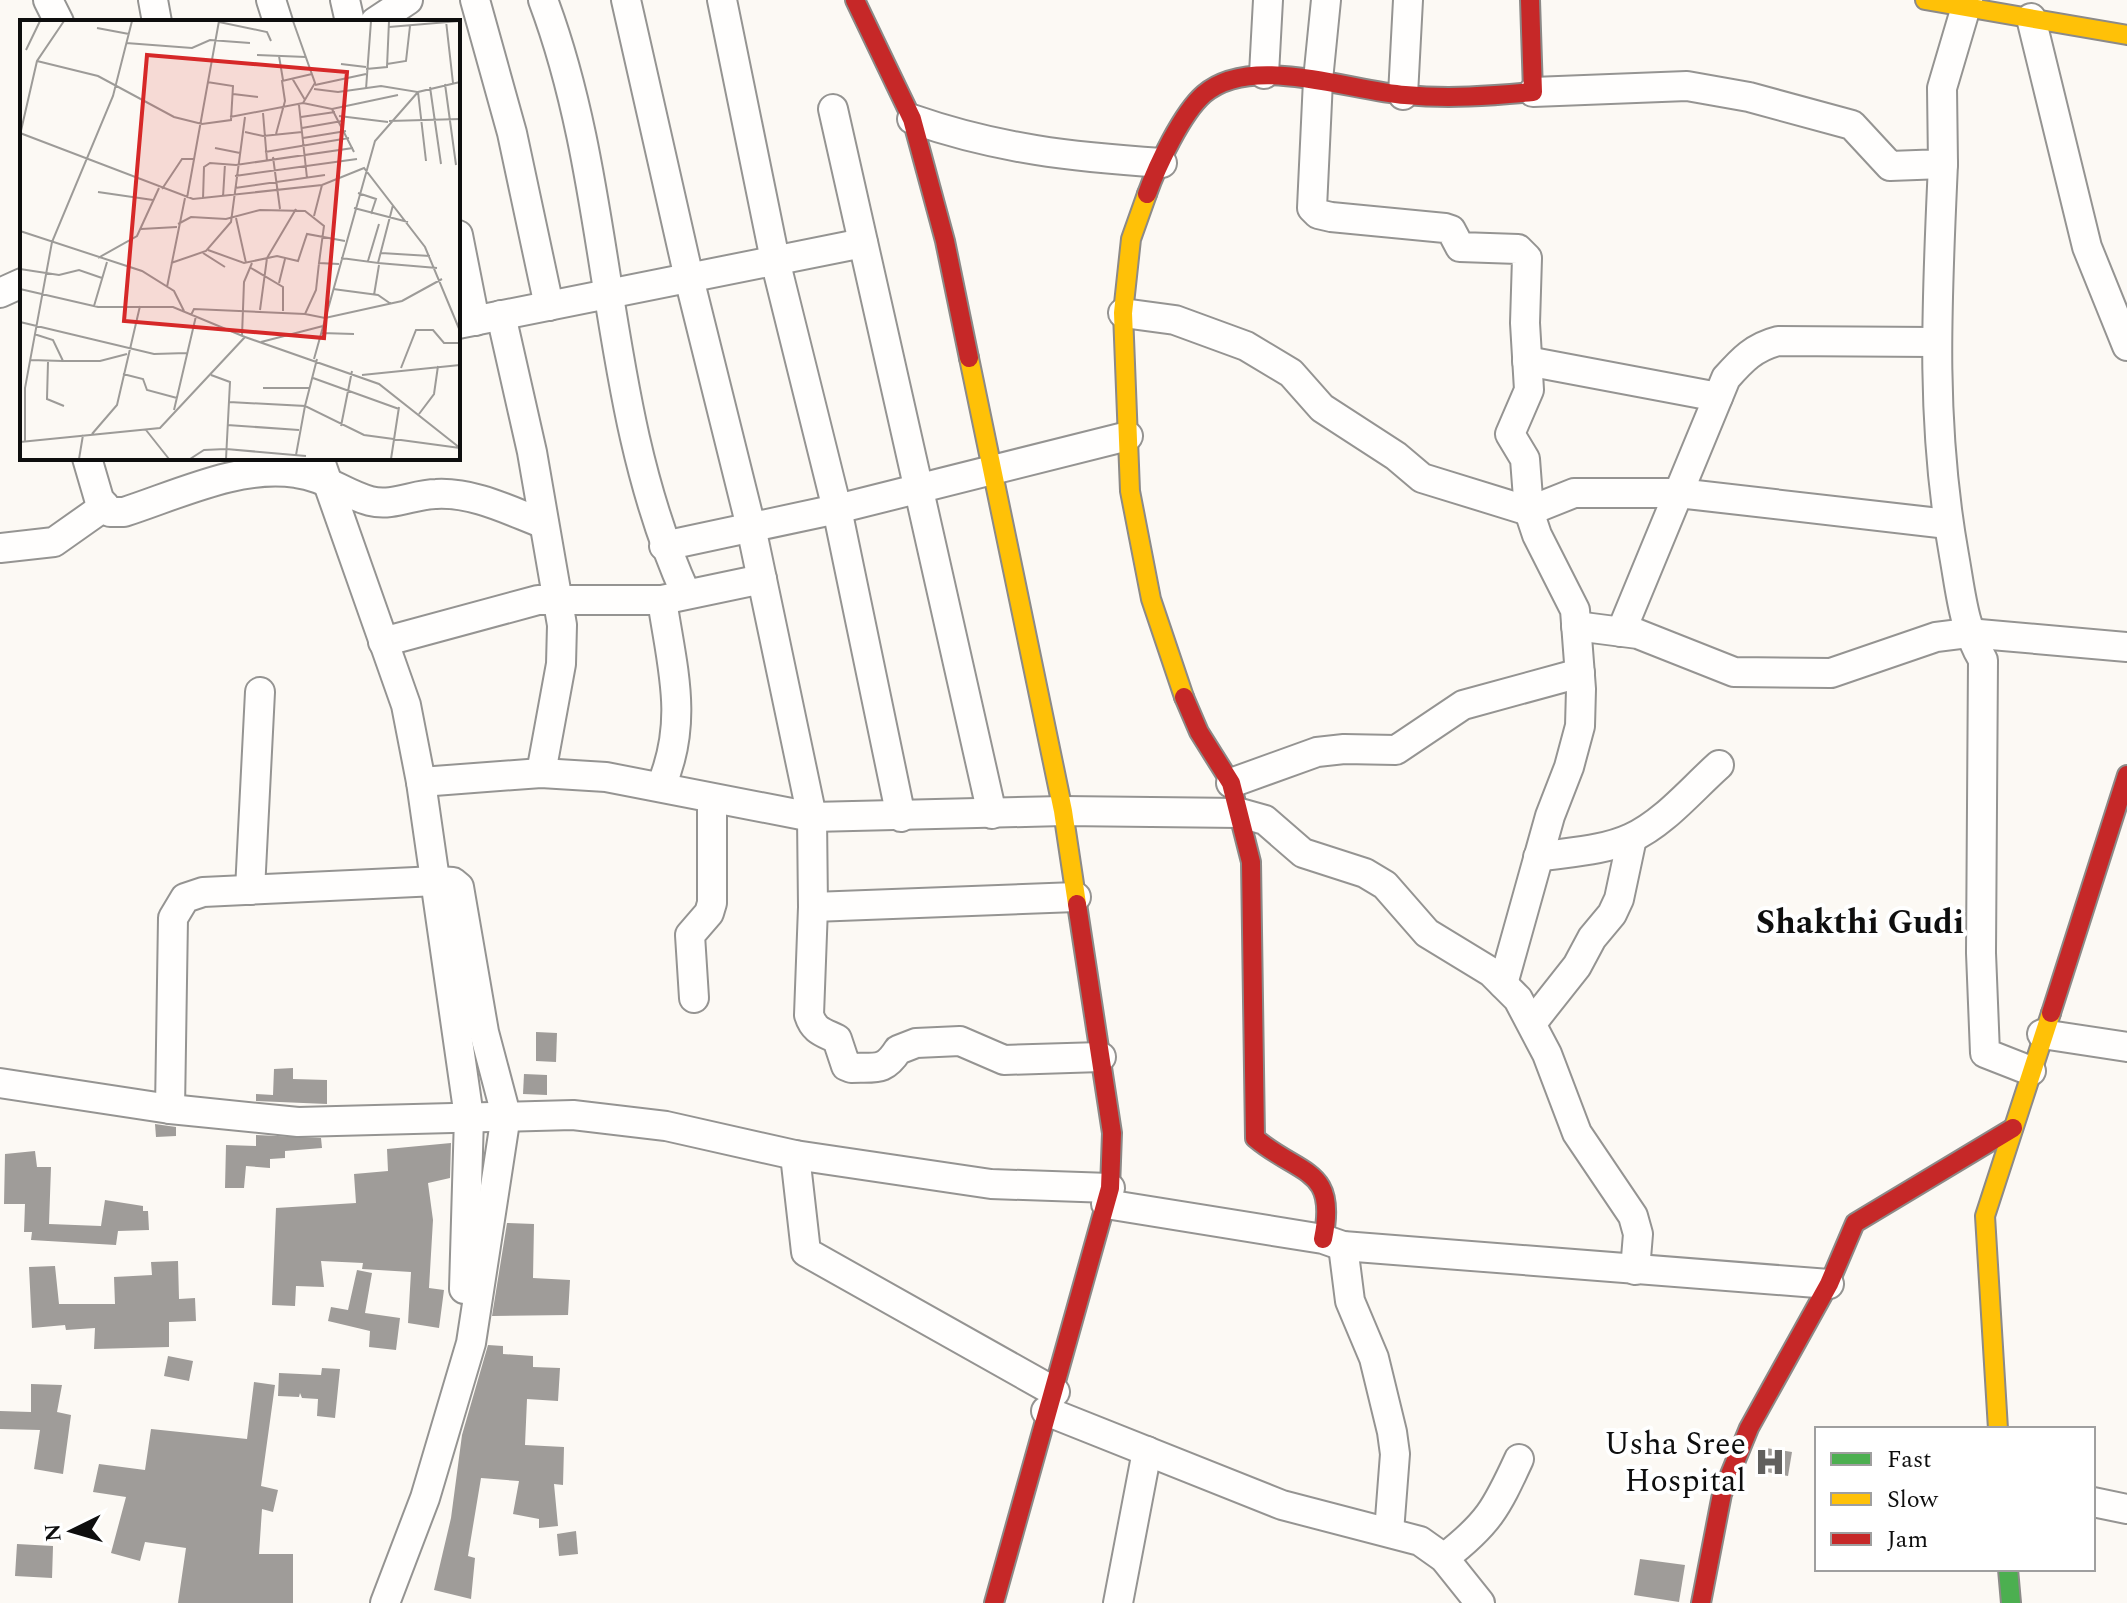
<svg xmlns="http://www.w3.org/2000/svg" width="2127" height="1603" font-family="Spectral,serif">
<rect width="100%" height="100%" fill="#fcf9f4"/>
<g fill="#9f9c99">
<polygon points="536,1032 557,1033 556,1062 536,1061"/>
<polygon points="293,1068 293,1079 327,1080 327,1104 256,1101 256,1094 273,1095 274,1069"/>
<polygon points="524,1074 547,1075 547,1095 523,1094"/>
<polygon points="155,1124 176,1127 176,1136 156,1137"/>
<polygon points="256,1135 321,1138 322,1148 285,1151 285,1158 270,1159 270,1168 246,1166 244,1188 225,1188 226,1145 256,1146"/>
<polygon points="451,1143 450,1178 428,1183 433,1220 429,1288 444,1290 439,1328 408,1323 411,1272 362,1269 363,1263 321,1261 324,1287 296,1286 295,1306 272,1305 276,1208 356,1203 354,1174 388,1171 387,1149"/>
<polygon points="35,1151 37,1167 51,1167 49,1224 101,1226 105,1200 143,1206 143,1211 148,1211 149,1230 118,1231 116,1245 31,1240 32,1232 24,1232 25,1204 4,1204 5,1154"/>
<polygon points="507,1223 534,1224 533,1278 570,1280 568,1315 492,1316"/>
<polygon points="178,1261 179,1299 195,1298 196,1321 169,1322 169,1347 94,1349 95,1328 66,1330 65,1325 32,1328 29,1267 55,1266 59,1304 115,1304 114,1277 152,1275 151,1262"/>
<polygon points="357,1270 372,1273 365,1313 400,1318 396,1350 369,1347 370,1331 328,1321 331,1307 348,1310"/>
<polygon points="488,1345 503,1346 503,1354 533,1356 533,1367 560,1368 558,1401 527,1399 525,1445 564,1447 563,1485 554,1484 558,1526 539,1528 539,1519 513,1514 519,1481 481,1478 468,1556 475,1558 471,1599 434,1590 451,1518 462,1435"/>
<polygon points="168,1356 193,1361 189,1381 164,1376"/>
<polygon points="322,1368 340,1369 335,1418 317,1416 318,1399 302,1398 300,1393 299,1397 278,1396 279,1373 321,1375"/>
<polygon points="254,1382 275,1385 261,1486 278,1490 273,1512 262,1509 259,1554 293,1554 293,1603 178,1603 186,1548 145,1542 140,1561 111,1553 126,1497 93,1492 99,1464 145,1470 151,1429 247,1439"/>
<polygon points="31,1384 62,1385 57,1412 71,1415 63,1474 34,1469 40,1430 0,1429 0,1411 31,1412"/>
<polygon points="1766,1448 1792,1452 1788,1476 1756,1470"/>
<polygon points="576,1531 578,1554 559,1556 557,1534"/>
<polygon points="17,1544 53,1546 52,1578 15,1576"/>
<polygon points="1640,1559 1685,1565 1679,1602 1634,1595"/>
</g>
<g fill="none" stroke-linecap="round" stroke-linejoin="round">
<g stroke="#959492" stroke-width="32">
<g id="street">
<polyline points="48,0 59,22"/>
<polyline points="153,0 157,22"/>
<polyline points="271,0 278,22"/>
<polyline points="345,0 350,22"/>
<polyline points="475,0 512,133 549,306"/>
<path d="M543 0C615 191 600 406 686 594"/>
<path d="M626 0 689 278 751 527 812 817 813 907 809 1015C814 1031 823 1032 837 1039L846 1066 851 1068C876 1067 884 1072 898 1050L916 1043 960 1041 1004 1060 1101 1057"/>
<polyline points="722,0 775,260 837,509 901,817"/>
<polyline points="1326,0 1318,80 1312,208 1318,214 1331,217 1445,228 1451,230 1460,247 1518,249 1527,258 1525,323 1529,390 1510,434 1525,459 1529,511 1537,535 1575,610 1581,689 1580,726 1569,767 1550,816 1503,984"/>
<polyline points="2031,18 2087,247 2127,346"/>
<polyline points="375,22 408,0"/>
<polyline points="1264,74 1268,0"/>
<polyline points="1533,92 1687,86 1749,97 1852,125 1890,166 1943,164 1942,88 1968,0"/>
<polyline points="1403,95 1408,0"/>
<polyline points="833,109 992,814"/>
<path d="M912 119C998 149 1073 157 1162 163"/>
<path d="M1943 164C1937 299 1930 421 1954 555 1961 594 1963 626 1983 660L1981 953 1985 1053 2031 1071"/>
<polyline points="458,235 475,321"/>
<polyline points="0,293 22,283"/>
<polyline points="1123,313 1175,320 1246,346 1291,373 1322,408 1396,456 1422,478 1529,511 1574,493 1678,493 1948,524"/>
<polyline points="501,315 532,452 562,625 561,664 541,773"/>
<polyline points="458,324 863,243"/>
<polyline points="1527,361 1718,397"/>
<path d="M87 458 99 499 110 512H124C177 495 240 464 296 473 324 476 344 494 370 501 393 507 414 494 436 494 473 492 508 510 542 523"/>
<polyline points="319,458 406,705 421,782 469,1117 464,1289"/>
<polyline points="664,546 837,509 1128,436"/>
<polyline points="0,548 54,542 105,506"/>
<polyline points="1576,626 1638,634 1734,672 1831,673 1936,637 1968,633 2127,647"/>
<path d="M1621 632 1726 378C1742 360 1754 347 1778 341L1934 342"/>
<polyline points="383,642 538,600 662,600 762,579"/>
<polyline points="421,782 541,773 606,777 812,817 1063,811 1240,813 1265,820 1303,853 1365,873 1385,885 1427,933 1491,972 1518,999 1547,1054 1577,1133 1633,1216 1638,1234 1635,1270"/>
<polyline points="1231,783 1317,752 1344,749 1396,750 1463,705 1580,673"/>
<path d="M661 786C689 721 672 667 662 600"/>
<path d="M1538 857C1568 852 1603 851 1631 838 1664 823 1692 789 1719 765"/>
<polyline points="250,890 260,692"/>
<polyline points="813,907 1076,897"/>
<polyline points="694,998 690,935 709,913 712,903 712,799"/>
<polyline points="1532,1023 1577,966 1592,938 1612,914 1619,899 1632,838"/>
<polyline points="2042,1034 2127,1047"/>
<polyline points="0,1083 170,1109 298,1122 573,1115 666,1126 795,1155 991,1184 1110,1188"/>
<polyline points="170,1109 173,918 185,898 203,892 437,881 453,882 459,887 484,1032 506,1115 471,1343 425,1498 385,1603"/>
<polyline points="795,1155 806,1252 1055,1392"/>
<polyline points="1106,1204 1323,1239 1343,1246 1829,1284"/>
<polyline points="1343,1246 1350,1301 1374,1358 1392,1432 1395,1454 1389,1532"/>
<polyline points="1046,1411 1282,1505 1420,1541 1444,1558 1480,1603"/>
<polyline points="2093,1502 2127,1509"/>
<path d="M1444 1558C1488 1524 1496 1509 1519 1459"/>
<polyline points="1118,1603 1147,1451"/>
</g>
</g>
<g stroke="#8c8a88" stroke-width="22">
<polyline id="fast" points="2008,1569 2011,1603"/>
</g>
<g stroke="#8c8a88" stroke-width="22">
<g id="slow">
<polyline points="1925,0 2127,35"/>
<polyline points="1147,194 1131,239 1123,313 1130,491 1151,599 1184,697"/>
<polyline points="969,358 1063,811 1077,904"/>
<polyline points="1998,1429 1985,1216 2051,1013"/>
</g>
</g>
<g stroke="#8c8a88" stroke-width="22">
<g id="jam">
<polyline points="855,0 912,119 945,241 969,358"/>
<path d="M1147 194C1157 166 1182 113 1204 94 1251 53 1350 91 1405 95 1449 99 1490 96 1533 92L1530 0"/>
<path d="M1184 697 1199 732 1231 783 1251 862 1255 1138C1300 1176 1338 1167 1323 1239"/>
<polyline points="2051,1013 2127,775"/>
<polyline points="994,1603 1110,1188 1112,1133 1077,904"/>
<polyline points="1701,1603 1722,1494 1749,1428 1829,1284 1855,1223 2013,1128"/>
</g>
</g>
<use href="#street" stroke="#fffefd" stroke-width="28"/>
<use href="#fast" stroke="#4caf50" stroke-width="18"/>
<use href="#slow" stroke="#ffc107" stroke-width="18"/>
<use href="#jam" stroke="#c62828" stroke-width="18"/>
</g>
<defs>
<g id="hospital-bare" transform="scale(2.4)"><path d="M-5-5h3v3.5h4V-5h3V5h-3V1.5h-4V5h-3Z" fill="#61605e" stroke="#fff" stroke-width="2.5" paint-order="stroke"/></g>
</defs>
<g fill-rule="evenodd">
<use href="#hospital-bare" x="1770" y="1462"/>
</g>
<g text-anchor="middle" dominant-baseline="central" stroke-width="8" stroke-linejoin="round" paint-order="stroke">
<g font-size="32" fill="#0e0e0e" stroke="#fff" text-anchor="end">
<text x="1746" y="1444">Usha Sree<tspan x="1746" dy="37">Hospital</tspan></text>
</g>
<g font-size="34" font-weight="bold" fill="#0e0e0e" stroke="#fff">
<text x="1860" y="923">Shakthi Gudi</text>
</g>
</g>
<g transform="translate(20 20)">
<rect width="440" height="440" fill="#fcf9f4"/>
<path fill="none" stroke="#9d9b98" stroke-width="2" d="M273 1 295 63 283 83M426 1 433 63M199 2 247 12 251 21M369 7 440 1M77 8 109 14M106 23 172 28 190 20 230 23M6 30 20 1M237 35 286 37M259 36 263 60M17 41 78 56 154 97 182 104 211 100 213 66 187 62M321 44 346 47M367 44 386 41 390 6M346 49 367 47 369 1M272 58 285 80M425 64 436 145M295 65 346 54M410 67 421 144M294 69 318 72 361 66 398 72 406 141M346 69 351 1M213 74 238 77M279 85 287 158M312 89 334 132M243 93 247 141M319 96 368 102M210 97 283 83 312 89 378 75M281 97 315 92M369 101 440 99M282 108 322 101M225 112 243 116 282 112M0 113 173 179 302 165 344 148 405 227 440 311M256 114 265 81 262 61 292 54M0 115 17 41 44 1M283 118 326 111M195 128 220 133M245 132 329 118M253 137 260 189M215 156 337 139M215 168 305 155M142 169 162 139H174M78 172 133 180M338 173 356 179 351 194M203 177 205 144M167 178 199 1M183 179 184 147 190 143 216 145 333 128M334 188 388 202M294 196 302 165M216 198 226 243M158 204 171 197 206 199 240 190 285 191 304 206 299 243 319 244M121 209 157 207M0 211 122 251 154 271 164 291M188 230 224 243 257 236 278 241 287 214 325 221M183 233 205 247M361 233 410 236M78 238 117 216 139 168M321 238 358 243 373 185M348 241 359 204M151 243 186 231 211 202 225 97M299 243 296 270 285 294 305 298 382 281 422 259M358 243 417 248M231 248 263 267V291M0 249 39 255 59 250 82 258M259 263 265 239M147 267 165 178M0 269 78 287H153L225 317M313 269 358 275 371 284M354 275 359 245M74 286 87 242M240 290 247 238 276 189M171 295 174 289 285 294M0 302 134 334 167 333M301 313 334 314M14 314 33 320 43 341H80L107 334M222 316 224 262 232 243M241 322 303 306M294 339 355 121 398 72 440 62M297 339 285 386 344 415 440 428M10 340 43 341M28 342 27 379 44 386M381 348 396 310H413L424 323H440M103 354 123 359 127 370 157 378M191 355 210 362 206 439M342 355 440 345M293 358 379 389M243 368H290M209 382 285 386 276 435M154 390 176 296M399 394 414 374 418 346M207 405 279 410M321 406 332 351M126 410 149 439M72 414 97 385 120 286M0 422 140 408 225 317 359 364 440 428M5 422V368L32 222 93 76 112 1M59 439 63 415M170 439 184 430 206 429 286 436M371 439 379 387"/>
<path fill="#d62828" fill-opacity="0.15" stroke="#d62828" stroke-width="4" d="M127 35 327 52 304 318 104 301Z"/>
<rect width="440" height="440" fill="none" stroke="#0e0e0e" stroke-width="4"/>
</g>
<rect x="1815" y="1427" width="280" height="144" fill="#ffffff" stroke="#9f9f9f" stroke-width="2"/>
<rect x="1831" y="1453" width="40" height="12" fill="#4caf50" stroke="#9f9f9f" stroke-width="2"/>
<text x="1887" y="1467" font-size="24" fill="#0e0e0e">Fast</text>
<rect x="1831" y="1493" width="40" height="12" fill="#ffc107" stroke="#9f9f9f" stroke-width="2"/>
<text x="1887" y="1507" font-size="24" fill="#0e0e0e">Slow</text>
<rect x="1831" y="1533" width="40" height="12" fill="#c62828" stroke="#9f9f9f" stroke-width="2"/>
<text x="1887" y="1547" font-size="24" fill="#0e0e0e">Jam</text>
<g transform="translate(72 1531) rotate(265)" stroke="#ffffff" stroke-width="6" paint-order="stroke">
<path d="M0-6L14 30L0 20L-14 30Z" fill="#0e0e0e"/>
<text y="-12" font-size="22" font-weight="bold" text-anchor="middle" fill="#0e0e0e">N</text>
</g>
</svg>
